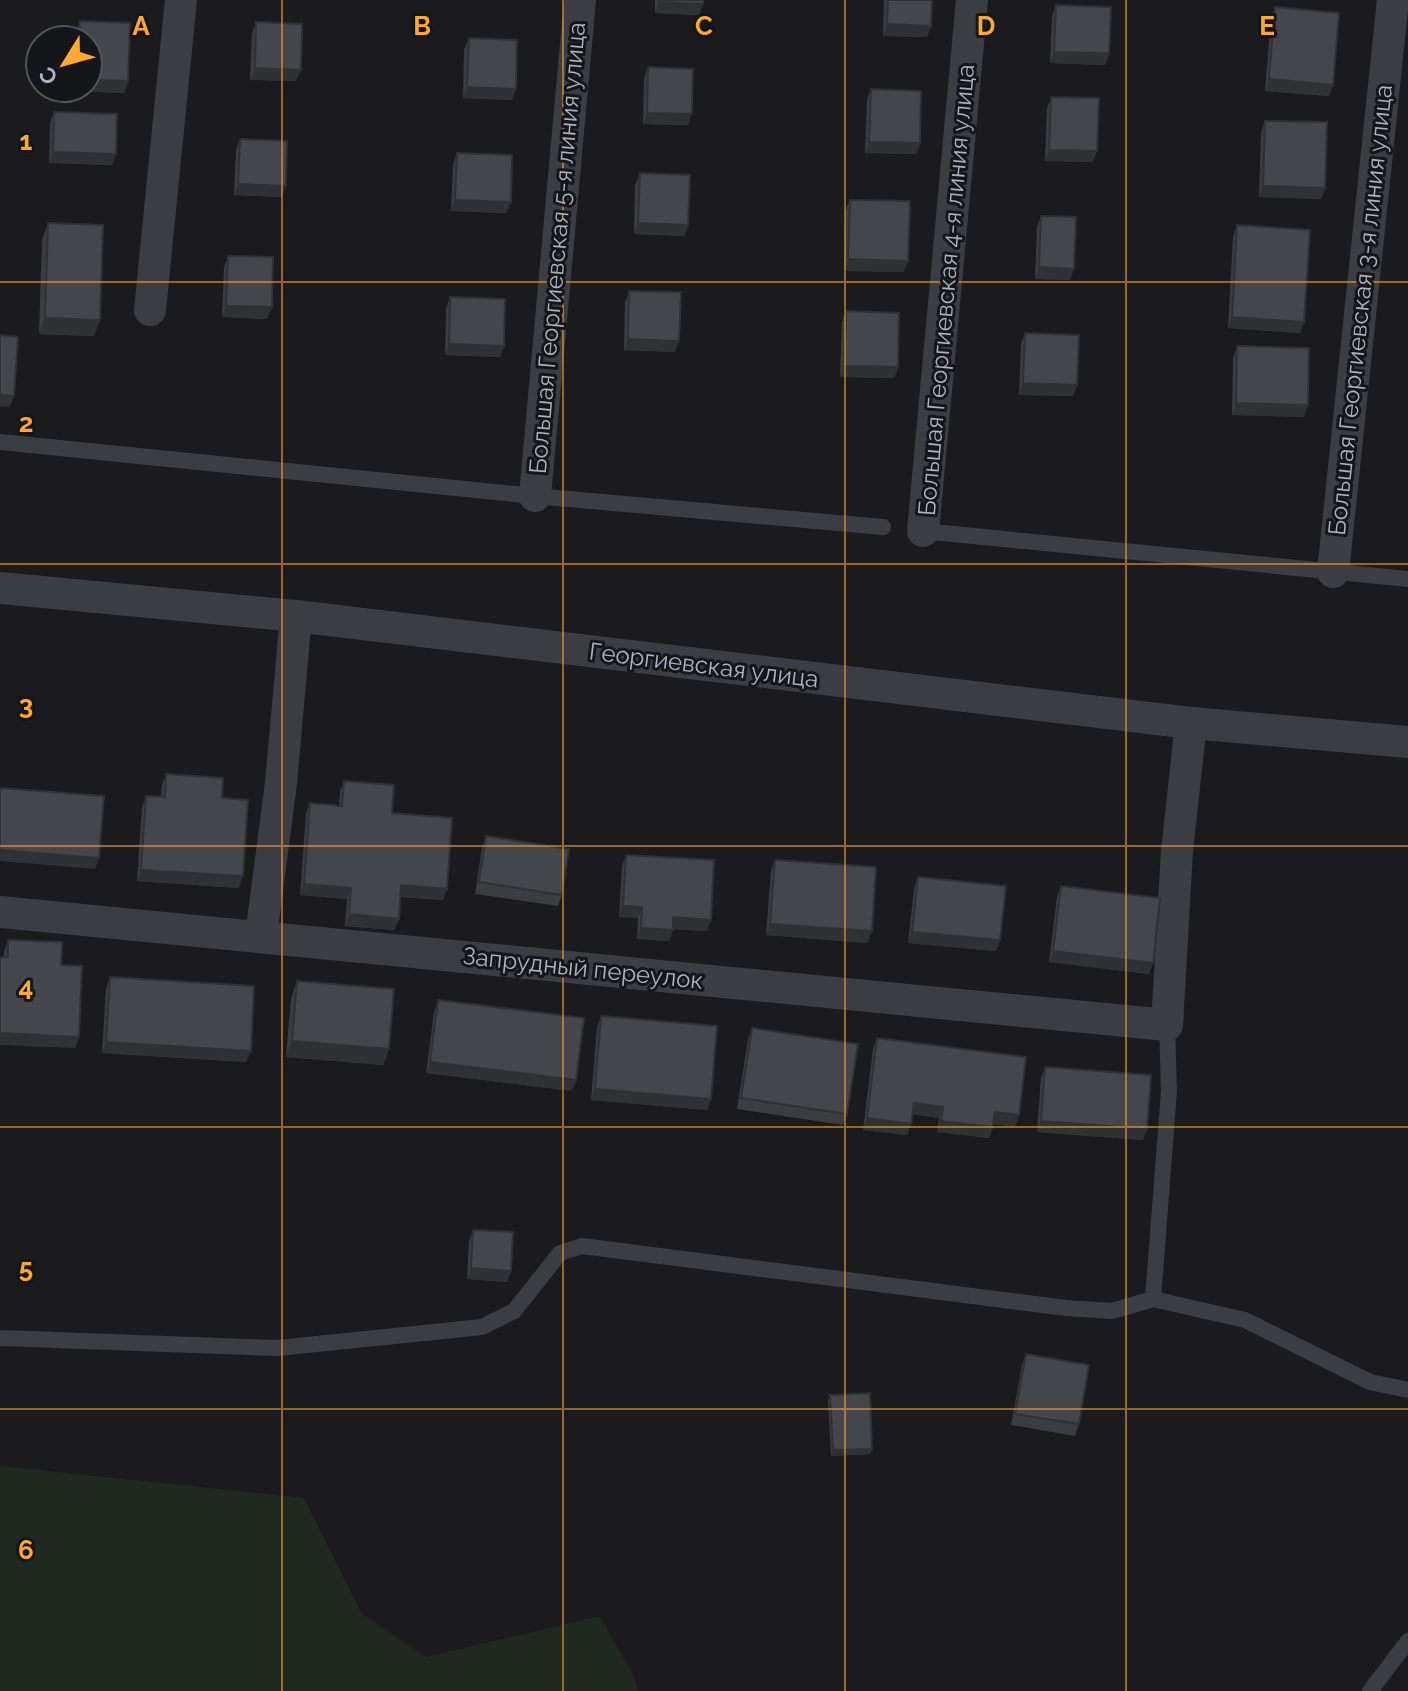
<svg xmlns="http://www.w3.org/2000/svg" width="1408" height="1691" font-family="Raleway,sans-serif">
<rect width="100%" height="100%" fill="#1b1b1d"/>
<polygon fill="#202920" points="0,1466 304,1498 362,1614 426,1657 600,1616 632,1673 638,1691 0,1691"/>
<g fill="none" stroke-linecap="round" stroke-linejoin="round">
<g stroke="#3b3d43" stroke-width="16">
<polyline points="0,442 535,496 883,527"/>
<polyline points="923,531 1408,579"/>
<polyline points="1153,1299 1169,1091 1167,1025"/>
<polyline points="0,1338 278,1348 482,1327 514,1311 560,1253 582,1246 1066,1308 1112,1311 1153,1299 1245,1320 1370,1382 1408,1390"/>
<polyline points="1370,1691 1408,1641"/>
</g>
<g stroke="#3b3d43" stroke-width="32">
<polyline points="150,310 181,0"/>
<polyline points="535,496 580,0"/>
<polyline points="923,531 972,0"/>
<polyline points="1333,572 1393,0"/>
<polyline points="0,588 296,616 1191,723 1408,742"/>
<polyline points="0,912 1167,1025 1177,851 1191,723"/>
<polyline points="261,936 281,783 296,616"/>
</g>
</g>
<g fill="#3a3c40">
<polygon points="655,0 703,0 703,4 699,15 655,13"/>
<polygon points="884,0 932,0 931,26 927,37 883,36"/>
<polygon points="1056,5 1109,53 1105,65 1050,63 1052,16"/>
<polygon points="1275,7 1329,96 1265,91 1271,18"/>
<polygon points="80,21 128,81 124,93 74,91 74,88 88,88 88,40 76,40 76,33"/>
<polygon points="256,22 296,81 250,80 252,33"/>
<polygon points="469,38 516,89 512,100 463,98 464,50"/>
<polygon points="648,67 688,125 643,124 644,78"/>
<polygon points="871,89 920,143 916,154 865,153 867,100"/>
<polygon points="1051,97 1093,162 1045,161 1047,108"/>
<polygon points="54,112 116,154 112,165 49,163 50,123"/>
<polygon points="1265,121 1325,188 1321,199 1259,197 1261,132"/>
<polygon points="240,139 282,197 234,195 236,150"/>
<polygon points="457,153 511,202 506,213 451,211 453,164"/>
<polygon points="640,173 688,225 684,236 634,234 635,185"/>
<polygon points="850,200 904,272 844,271 845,211"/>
<polygon points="1041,216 1070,280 1035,279 1037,227"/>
<polygon points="48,223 94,336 39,334 42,240"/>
<polygon points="1237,225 1304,322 1300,333 1228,328 1233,237"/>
<polygon points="228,256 267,319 222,317 224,267"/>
<polygon points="629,291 675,352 624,350 625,302"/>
<polygon points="450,297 500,357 445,355 446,309"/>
<polygon points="846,311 898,367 894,378 840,377 842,322"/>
<polygon points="1025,333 1073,396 1019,395 1021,344"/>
<polygon points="1237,346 1304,417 1232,415 1233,358"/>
<polygon points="166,774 222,798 239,888 137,881 142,807 146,796 161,797 162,785"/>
<polygon points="344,781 392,813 447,889 443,900 400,897 399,919 394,930 345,926 347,899 300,895 306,814 310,803 339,805 340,792"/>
<polygon points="486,836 562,895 558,906 475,894 482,847"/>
<polygon points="626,855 707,931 673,929 669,941 637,939 638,918 619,917 622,866"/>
<polygon points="775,860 872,931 867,943 766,935 771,871"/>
<polygon points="918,877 1000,940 996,951 908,943 914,889"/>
<polygon points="1061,886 1149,974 1049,962 1057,897"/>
<polygon points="8,940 61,965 79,1037 75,1048 4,957 4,952"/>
<polygon points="110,977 246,1062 102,1053 106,989"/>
<polygon points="297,981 389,1049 383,1065 286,1057 291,998"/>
<polygon points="438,1000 572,1091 426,1073 434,1012"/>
<polygon points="601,1016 711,1099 707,1110 591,1100 597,1027"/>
<polygon points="752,1028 847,1114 843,1125 737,1109 748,1039"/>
<polygon points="877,1038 1019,1115 1015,1127 994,1124 989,1138 937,1132 939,1118 913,1114 907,1135 863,1130 873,1049"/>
<polygon points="1045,1067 1143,1140 1037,1132 1041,1078"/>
<polygon points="473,1230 511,1271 507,1282 467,1279 469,1241"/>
<polygon points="1026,1354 1079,1424 1075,1436 1011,1425 1022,1365"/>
<polygon points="830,1395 872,1449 870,1454 831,1456 828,1400"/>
</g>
<g fill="#303134">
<polygon points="659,2 703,4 699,15 655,13"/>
<polygon points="887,24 931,26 927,37 883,36"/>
<polygon points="1054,52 1109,53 1105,65 1050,63"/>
<polygon points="255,68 301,70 296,81 250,80"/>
<polygon points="1269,79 1333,85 1329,96 1265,91"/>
<polygon points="88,80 128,81 124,93 74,91 75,88 88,88"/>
<polygon points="467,87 516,89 512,100 463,98"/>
<polygon points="647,113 692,114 688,125 643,124"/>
<polygon points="869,142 920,143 916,154 865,153"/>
<polygon points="1049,150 1097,151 1093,162 1045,161"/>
<polygon points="53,152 116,154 112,165 49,163"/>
<polygon points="238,184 286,186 282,197 234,195"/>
<polygon points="1263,186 1325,188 1321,199 1259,197"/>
<polygon points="455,200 511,202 506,213 451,211"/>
<polygon points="638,223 688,225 684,236 634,234"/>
<polygon points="848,259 908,261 904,272 844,271"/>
<polygon points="1039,267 1074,269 1070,280 1035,279"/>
<polygon points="226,306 272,307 267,319 222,317"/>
<polygon points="1232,317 1304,322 1300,333 1228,328"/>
<polygon points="45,318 100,320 94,336 39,334"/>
<polygon points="628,339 679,341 675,352 624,350"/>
<polygon points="449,344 504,346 500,357 445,355"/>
<polygon points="844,366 898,367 894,378 840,377"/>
<polygon points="1023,383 1077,385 1073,396 1019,395"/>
<polygon points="0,395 14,396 10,407 0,406"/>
<polygon points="1236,403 1308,405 1304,417 1232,415"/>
<polygon points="0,850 99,858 95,869 0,861"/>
<polygon points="141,870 243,876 239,888 137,881"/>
<polygon points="304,884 351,888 347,899 300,895"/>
<polygon points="401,885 447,889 443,900 397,897"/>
<polygon points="623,906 642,907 638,918 619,917"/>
<polygon points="349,914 399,919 394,930 345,926"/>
<polygon points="673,917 711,920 707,931 669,929"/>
<polygon points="770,924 872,931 867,943 766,935"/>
<polygon points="641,928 673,930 669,941 637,939"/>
<polygon points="912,932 1000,940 996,951 908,943"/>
<polygon points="1053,951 1153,963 1149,974 1049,962"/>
<polygon points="0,1033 79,1037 75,1048 0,1045"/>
<polygon points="292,1041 389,1049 383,1065 286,1057"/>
<polygon points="106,1042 251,1051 246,1062 102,1053"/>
<polygon points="430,1062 576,1080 572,1091 426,1073"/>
<polygon points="595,1089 711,1099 707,1110 591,1100"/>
<polygon points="914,1103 943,1107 939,1118 910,1114"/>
<polygon points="995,1112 1019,1115 1015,1127 991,1123"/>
<polygon points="867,1118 911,1124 907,1135 863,1130"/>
<polygon points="941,1121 993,1127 989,1138 937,1132"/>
<polygon points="1041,1121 1147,1129 1143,1140 1037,1132"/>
<polygon points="471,1268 511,1271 507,1282 467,1279"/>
<polygon points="872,1449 870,1454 831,1456 833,1450"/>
</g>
<g fill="#44464b" stroke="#303134" stroke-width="2">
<polygon points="659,0 703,0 703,4 659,2"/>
<polygon points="888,0 932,0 931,26 887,24"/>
<polygon points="1056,5 1111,7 1109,53 1054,52"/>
<polygon points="1275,7 1339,13 1333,85 1269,79"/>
<polygon points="80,21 130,23 128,81 88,80 88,40 79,40"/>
<polygon points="256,22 302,24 301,70 255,68"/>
<polygon points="469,38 517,40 516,89 467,87"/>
<polygon points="648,67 693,69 692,114 647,113"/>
<polygon points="871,89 921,91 920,143 869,142"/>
<polygon points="1051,97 1099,98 1097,151 1049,150"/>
<polygon points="54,112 117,114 116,154 53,152"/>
<polygon points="1265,121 1327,122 1325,188 1263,186"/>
<polygon points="240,139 287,141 286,186 238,184"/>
<polygon points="457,153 512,155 511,202 455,200"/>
<polygon points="640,173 690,175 688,225 638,223"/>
<polygon points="850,200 910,201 908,261 848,259"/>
<polygon points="1041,216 1076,217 1074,269 1039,267"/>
<polygon points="48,223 103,225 100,320 45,318"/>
<polygon points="1237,225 1310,230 1304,322 1232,317"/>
<polygon points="228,256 273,257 272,307 226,306"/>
<polygon points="629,291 681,292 679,341 628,339"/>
<polygon points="450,297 505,299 504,346 449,344"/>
<polygon points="846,311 899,313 898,367 844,366"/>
<polygon points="1025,333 1079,335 1077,385 1023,383"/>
<polygon points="0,335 18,337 14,396 0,395"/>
<polygon points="1237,346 1309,348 1308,405 1236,403"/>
<polygon points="166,774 223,778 222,798 248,800 243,876 141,870 146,796 165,797"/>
<polygon points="344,781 394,785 392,813 452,818 447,889 401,885 399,919 349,914 351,888 304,884 310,803 342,806"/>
<polygon points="0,788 104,796 99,858 0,850"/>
<polygon points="486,836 569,849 562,895 479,882"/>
<polygon points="626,855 714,860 711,920 673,917 673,930 641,928 642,907 623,906"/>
<polygon points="775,860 876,867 872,931 770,924"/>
<polygon points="918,877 1006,886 1000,940 912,932"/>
<polygon points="1061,886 1160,898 1153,963 1053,951"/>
<polygon points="8,940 62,942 61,965 82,966 79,1037 0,1033 0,957 8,957"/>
<polygon points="110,977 254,986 251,1051 106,1042"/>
<polygon points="297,981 394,989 389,1049 292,1041"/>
<polygon points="438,1000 584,1018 576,1080 430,1062"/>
<polygon points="601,1016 717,1026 711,1099 595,1089"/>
<polygon points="752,1028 858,1044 847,1114 741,1098"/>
<polygon points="877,1038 1026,1057 1019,1115 995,1112 993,1127 941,1121 943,1107 914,1103 911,1124 867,1118"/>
<polygon points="1045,1067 1151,1075 1147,1129 1041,1121"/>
<polygon points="473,1230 513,1232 511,1271 471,1268"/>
<polygon points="1026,1354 1089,1365 1079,1424 1015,1414"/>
<polygon points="870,1393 872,1449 833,1450 830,1395"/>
</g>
<path fill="none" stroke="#ffa831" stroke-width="2" stroke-opacity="0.55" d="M282 0V1691M563 0V1691M845 0V1691M1126 0V1691M0 282H1408M0 564H1408M0 846H1408M0 1127H1408M0 1409H1408"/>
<g text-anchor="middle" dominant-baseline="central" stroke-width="6" stroke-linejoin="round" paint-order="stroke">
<g font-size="24" fill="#acb3be" stroke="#151619">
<text transform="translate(557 248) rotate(-85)">Большая Георгиевская 5-я линия улица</text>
<text transform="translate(946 290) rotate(-85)">Большая Георгиевская 4-я линия улица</text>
<text transform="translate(1360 310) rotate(-84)">Большая Георгиевская 3-я линия улица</text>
<text transform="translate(704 665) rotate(7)">Георгиевская улица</text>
<text transform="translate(583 968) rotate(6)">Запрудный переулок</text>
</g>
</g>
<g font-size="26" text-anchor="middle" font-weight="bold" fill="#ffa831" stroke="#151619" stroke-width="6" stroke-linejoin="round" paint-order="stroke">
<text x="141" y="35">A</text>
<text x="422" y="35">B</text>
<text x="704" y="35">C</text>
<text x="986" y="35">D</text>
<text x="1267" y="35">E</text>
<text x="26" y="150">1</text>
<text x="26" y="432">2</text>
<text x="26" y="714">3</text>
<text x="26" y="996">4</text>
<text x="26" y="1277">5</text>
<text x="26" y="1559">6</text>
</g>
<g transform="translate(64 64) rotate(233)"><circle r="38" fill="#151619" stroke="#51555b" stroke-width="2"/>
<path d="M0-6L14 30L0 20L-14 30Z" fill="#ffa831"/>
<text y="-12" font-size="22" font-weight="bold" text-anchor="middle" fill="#acb3be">С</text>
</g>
</svg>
